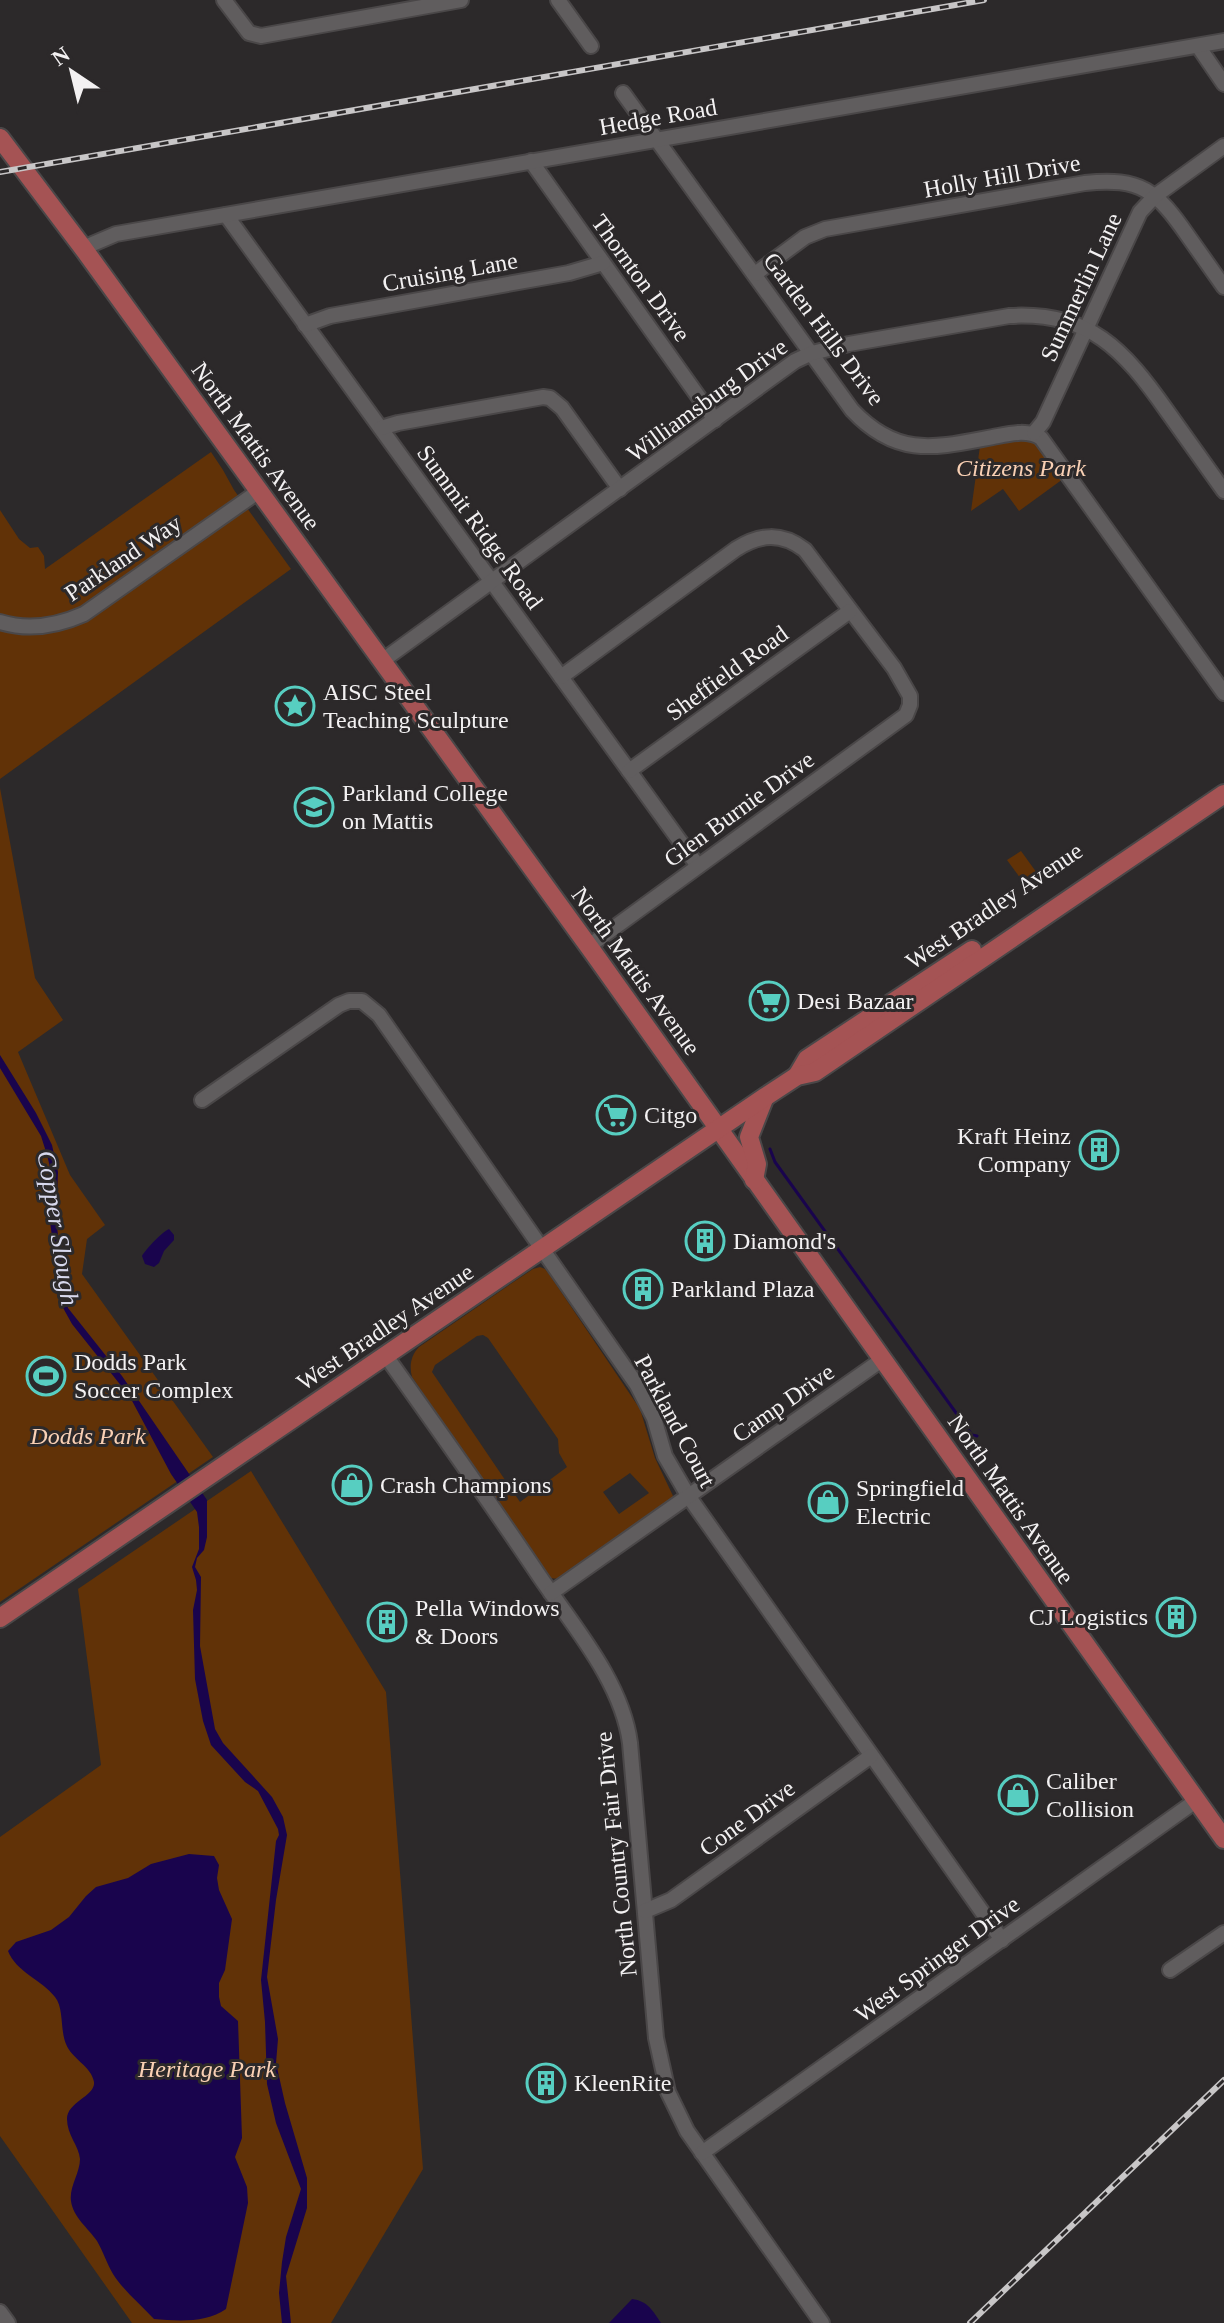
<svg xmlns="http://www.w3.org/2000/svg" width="1224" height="2323" font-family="'Times New Roman',serif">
<rect width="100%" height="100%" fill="#2c292a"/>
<g fill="#613207" fill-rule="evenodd">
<polygon points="1028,439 1039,444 1063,479 1019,511 1003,489 971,511 980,446 999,441"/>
<polygon points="211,452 223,470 234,490 291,569 0,779 0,510 19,539 30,548 38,547 44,556 45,569"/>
<polygon points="0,788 35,978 63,1020 18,1052 70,1175 105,1225 87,1239 82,1274 213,1457 0,1602"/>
<polygon points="1021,851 1042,880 1029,890 1007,860"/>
<path d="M540 1267 545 1269 549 1274 640 1409 655 1458 673 1496 669 1503 560 1579 549 1578 412 1377C409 1366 411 1355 419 1347L512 1283 533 1269ZM483 1335 488 1338 558 1439 559 1453 567 1467 520 1502 432 1372 435 1365 477 1336ZM630 1473 649 1493 619 1514 603 1492Z"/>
<polygon points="251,1471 386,1692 423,2169 331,2323 132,2323 0,2136 0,1837 101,1765 78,1589"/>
</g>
<g fill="#19044d">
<polygon points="0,1055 36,1113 52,1145 58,1172 56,1220 68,1308 122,1376 207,1500 207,1537 204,1550 197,1558 195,1567 201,1577 200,1646 215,1729 223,1743 272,1797 283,1817 287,1835 276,1900 267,1977 278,2039 276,2063 285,2103 307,2178 307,2208 286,2276 291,2323 282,2323 279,2293 282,2262 286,2237 301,2189 276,2123 267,2084 265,2022 261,1980 276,1841 279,1835 278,1829 258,1791 245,1782 211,1745 203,1721 195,1679 193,1610 197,1590 196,1580 192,1567 199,1549 199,1527 197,1512 171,1474 130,1397 72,1324 62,1306 50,1222 52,1175 47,1155 41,1136 0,1068"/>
<path d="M169 1229 174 1235V1240L164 1251 159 1263 154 1267 145 1264 142 1256C146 1249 162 1232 169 1229Z"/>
<path d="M189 1854 214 1856 219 1865 217 1878 219 1890 232 1919 225 1970 219 1983V1997L221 2006 238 2021 242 2138 235 2157 247 2187 248 2203 226 2309C207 2323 178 2321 154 2319 140 2304 124 2291 113 2274 107 2264 103 2251 97 2241 88 2228 73 2217 71 2201 69 2187 80 2173 80 2159 79 2146 67 2135 67 2119 67 2102 96 2096 94 2082 92 2067 71 2058 66 2044 60 2030 64 2008 55 1997 42 1980 16 1972 8 1951L16 1942 51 1930 69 1917 86 1896 96 1887 128 1878 151 1864Z"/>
<path d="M632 2299C648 2301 653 2311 661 2323H609Z"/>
</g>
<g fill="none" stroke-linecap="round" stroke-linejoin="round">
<polyline stroke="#19044d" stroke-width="3" points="770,1149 775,1162 972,1435 977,1436"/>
<g stroke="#4a4748" stroke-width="18">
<g id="minor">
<polyline points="224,0 249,33 261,36 461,0"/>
<polyline points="558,0 591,46"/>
<polyline points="1198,46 1224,84"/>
<path d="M623 93 852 410C899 460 938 447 998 436 1013 433 1029 430 1041 438L1224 693"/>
<polyline points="531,161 715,420"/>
<polyline points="226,215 698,866"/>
<polyline points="83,248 116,234 1224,41"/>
<path d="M755 274 805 237 825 229 1085 183C1141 177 1157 191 1188 236 1200 253 1212 270 1224 287"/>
<polyline points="305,325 330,316 569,273 603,263"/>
<polyline points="381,428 398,423 543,397 550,398 562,408 620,489"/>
<polyline points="1034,433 1043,422 1140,212 1155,196 1224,146"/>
<path d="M0 622C29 631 57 626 84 614L259 491"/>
<path d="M382 661 795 361 812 353 849 344 1009 316C1090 311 1124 350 1167 411 1186 438 1205 464 1224 491"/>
<path d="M561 677 736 549C760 534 781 532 805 550L894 668 910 696V705L906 715 589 946"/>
<polyline points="629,771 850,611"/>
<polyline points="202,1100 339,1005 349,1001 362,1001 379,1015 637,1385 654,1418 665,1456 689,1497 1002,1940"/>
<path d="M386 1356C438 1429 490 1502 540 1577 574 1627 622 1682 630 1743L656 2038 668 2092 687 2131 822 2323"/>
<polyline points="551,1593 883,1359"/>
<polyline points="645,1911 671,1900 871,1756"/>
<polyline points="1170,1970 1224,1933"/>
<polyline points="702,2153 1197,1800"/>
<polyline points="0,2312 8,2323"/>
</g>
</g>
<g stroke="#4a4748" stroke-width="22">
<g id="major">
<polyline points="0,138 83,248 595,955 1224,1839"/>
<polyline points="797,1076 807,1059 972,950"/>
<polyline points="754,1180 757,1164 749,1137 764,1099"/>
<polyline points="0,1618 765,1097 797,1076 815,1072 1224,794"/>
</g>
</g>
<use href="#minor" stroke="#605d5e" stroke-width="14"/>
<use href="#major" stroke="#a55354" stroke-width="18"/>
<g stroke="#c8c6c7" stroke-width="6">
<g id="rail">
<polyline points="0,172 984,0"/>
<polyline points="970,2323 1224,2080"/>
</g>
</g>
<use href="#rail" stroke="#2c292a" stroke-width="3" stroke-dasharray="9" stroke-linecap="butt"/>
</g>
<defs>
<g id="sight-ring" transform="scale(2)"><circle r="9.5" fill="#2c292a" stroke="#57cec1" stroke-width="1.5"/><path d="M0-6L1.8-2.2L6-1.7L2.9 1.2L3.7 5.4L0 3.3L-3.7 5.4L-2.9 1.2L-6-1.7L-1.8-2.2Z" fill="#57cec1"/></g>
<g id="university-ring" transform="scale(2)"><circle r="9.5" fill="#2c292a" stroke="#57cec1" stroke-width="1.5"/><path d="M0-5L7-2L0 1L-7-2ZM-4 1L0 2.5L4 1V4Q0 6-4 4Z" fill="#57cec1"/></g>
<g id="supermarket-ring" transform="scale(2)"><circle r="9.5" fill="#2c292a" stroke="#57cec1" stroke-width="1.5"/><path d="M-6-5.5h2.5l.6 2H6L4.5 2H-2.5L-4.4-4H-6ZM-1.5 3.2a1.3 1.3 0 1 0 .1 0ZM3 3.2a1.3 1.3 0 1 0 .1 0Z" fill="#57cec1"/></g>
<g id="building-ring" transform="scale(2)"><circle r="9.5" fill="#2c292a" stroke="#57cec1" stroke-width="1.5"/><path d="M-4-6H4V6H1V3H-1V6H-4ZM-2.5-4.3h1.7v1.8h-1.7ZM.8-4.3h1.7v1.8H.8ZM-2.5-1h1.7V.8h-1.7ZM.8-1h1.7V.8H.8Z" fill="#57cec1"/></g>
<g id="stadium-ring" transform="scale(2)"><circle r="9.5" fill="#2c292a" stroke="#57cec1" stroke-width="1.5"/><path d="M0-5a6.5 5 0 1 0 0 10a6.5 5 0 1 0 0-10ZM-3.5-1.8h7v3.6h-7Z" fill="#57cec1"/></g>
<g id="shop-ring" transform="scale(2)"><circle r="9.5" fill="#2c292a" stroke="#57cec1" stroke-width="1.5"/><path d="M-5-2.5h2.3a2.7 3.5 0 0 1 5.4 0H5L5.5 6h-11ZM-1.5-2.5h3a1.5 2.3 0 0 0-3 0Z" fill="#57cec1"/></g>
</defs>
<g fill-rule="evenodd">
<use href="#sight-ring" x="295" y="706"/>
<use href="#university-ring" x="314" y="807"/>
<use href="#supermarket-ring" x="769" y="1001"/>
<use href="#supermarket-ring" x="616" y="1115"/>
<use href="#building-ring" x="1099" y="1150"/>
<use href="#building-ring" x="705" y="1241"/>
<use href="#building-ring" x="643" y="1289"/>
<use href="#stadium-ring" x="46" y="1376"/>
<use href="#shop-ring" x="352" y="1485"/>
<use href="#shop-ring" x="828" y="1502"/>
<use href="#building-ring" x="1176" y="1617"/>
<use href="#building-ring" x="387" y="1622"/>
<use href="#shop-ring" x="1018" y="1795"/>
<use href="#building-ring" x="546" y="2083"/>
</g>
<g text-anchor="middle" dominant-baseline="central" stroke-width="6" stroke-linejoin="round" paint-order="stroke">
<g font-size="24" fill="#f3f1f2" stroke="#2c292a">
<text transform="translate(658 117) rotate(-10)">Hedge Road</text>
<text transform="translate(1002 176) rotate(-10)">Holly Hill Drive</text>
<text transform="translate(450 272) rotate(-10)">Cruising Lane</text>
<text transform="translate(641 278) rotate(54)">Thornton Drive</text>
<text transform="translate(1081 287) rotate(-65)">Summerlin Lane</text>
<text transform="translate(824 329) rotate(53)">Garden Hills Drive</text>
<text transform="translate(707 400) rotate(-36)">Williamsburg Drive</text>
<text transform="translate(256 446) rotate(54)">North Mattis Avenue</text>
<text transform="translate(480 527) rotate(54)">Summit Ridge Road</text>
<text transform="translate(123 558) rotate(-34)">Parkland Way</text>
<text transform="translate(727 673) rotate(-36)">Sheffield Road</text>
<text transform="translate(739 809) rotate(-36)">Glen Burnie Drive</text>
<text transform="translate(994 906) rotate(-34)">West Bradley Avenue</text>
<text transform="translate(636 971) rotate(54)">North Mattis Avenue</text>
<text transform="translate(385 1327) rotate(-34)">West Bradley Avenue</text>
<text transform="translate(783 1403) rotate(-35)">Camp Drive</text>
<text transform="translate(675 1421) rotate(62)">Parkland Court</text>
<text transform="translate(1011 1499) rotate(55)">North Mattis Avenue</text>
<text transform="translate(747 1818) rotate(-36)">Cone Drive</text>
<text transform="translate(616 1854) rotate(-96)">North Country Fair Drive</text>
<text transform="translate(937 1959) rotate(-36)">West Springer Drive</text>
</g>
<g font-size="24" font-style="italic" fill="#f9d0b4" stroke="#2c292a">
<text x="1021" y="468">Citizens Park</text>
<text x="88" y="1436">Dodds Park</text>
<text x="207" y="2069">Heritage Park</text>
</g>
<g font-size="24" fill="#f3f1f2" stroke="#2c292a" text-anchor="start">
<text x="323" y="692">AISC Steel<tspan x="323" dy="28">Teaching Sculpture</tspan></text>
<text x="342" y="793">Parkland College<tspan x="342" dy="28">on Mattis</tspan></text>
<text x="797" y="1001">Desi Bazaar</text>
<text x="644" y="1115">Citgo</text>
<text x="1071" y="1136" text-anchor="end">Kraft Heinz<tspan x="1071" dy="28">Company</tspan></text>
<text x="733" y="1241">Diamond's</text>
<text x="671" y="1289">Parkland Plaza</text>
<text x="74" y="1362">Dodds Park<tspan x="74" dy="28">Soccer Complex</tspan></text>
<text x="380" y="1485">Crash Champions</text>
<text x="856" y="1488">Springfield<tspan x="856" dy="28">Electric</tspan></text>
<text x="415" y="1608">Pella Windows<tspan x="415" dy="28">&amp; Doors</tspan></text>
<text x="1148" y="1617" text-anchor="end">CJ Logistics</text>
<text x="1046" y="1781">Caliber<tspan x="1046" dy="28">Collision</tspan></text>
<text x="574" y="2083">KleenRite</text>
</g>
<g font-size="26" font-style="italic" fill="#d7d8ed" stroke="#2c292a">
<text transform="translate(58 1228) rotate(81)">Copper Slough</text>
</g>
</g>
<g transform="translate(72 72) rotate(325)" stroke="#2c292a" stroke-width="6" paint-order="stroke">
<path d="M0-6L14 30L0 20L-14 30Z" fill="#f3f1f2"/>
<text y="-12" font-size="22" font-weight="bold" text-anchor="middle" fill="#f3f1f2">N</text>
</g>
</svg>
